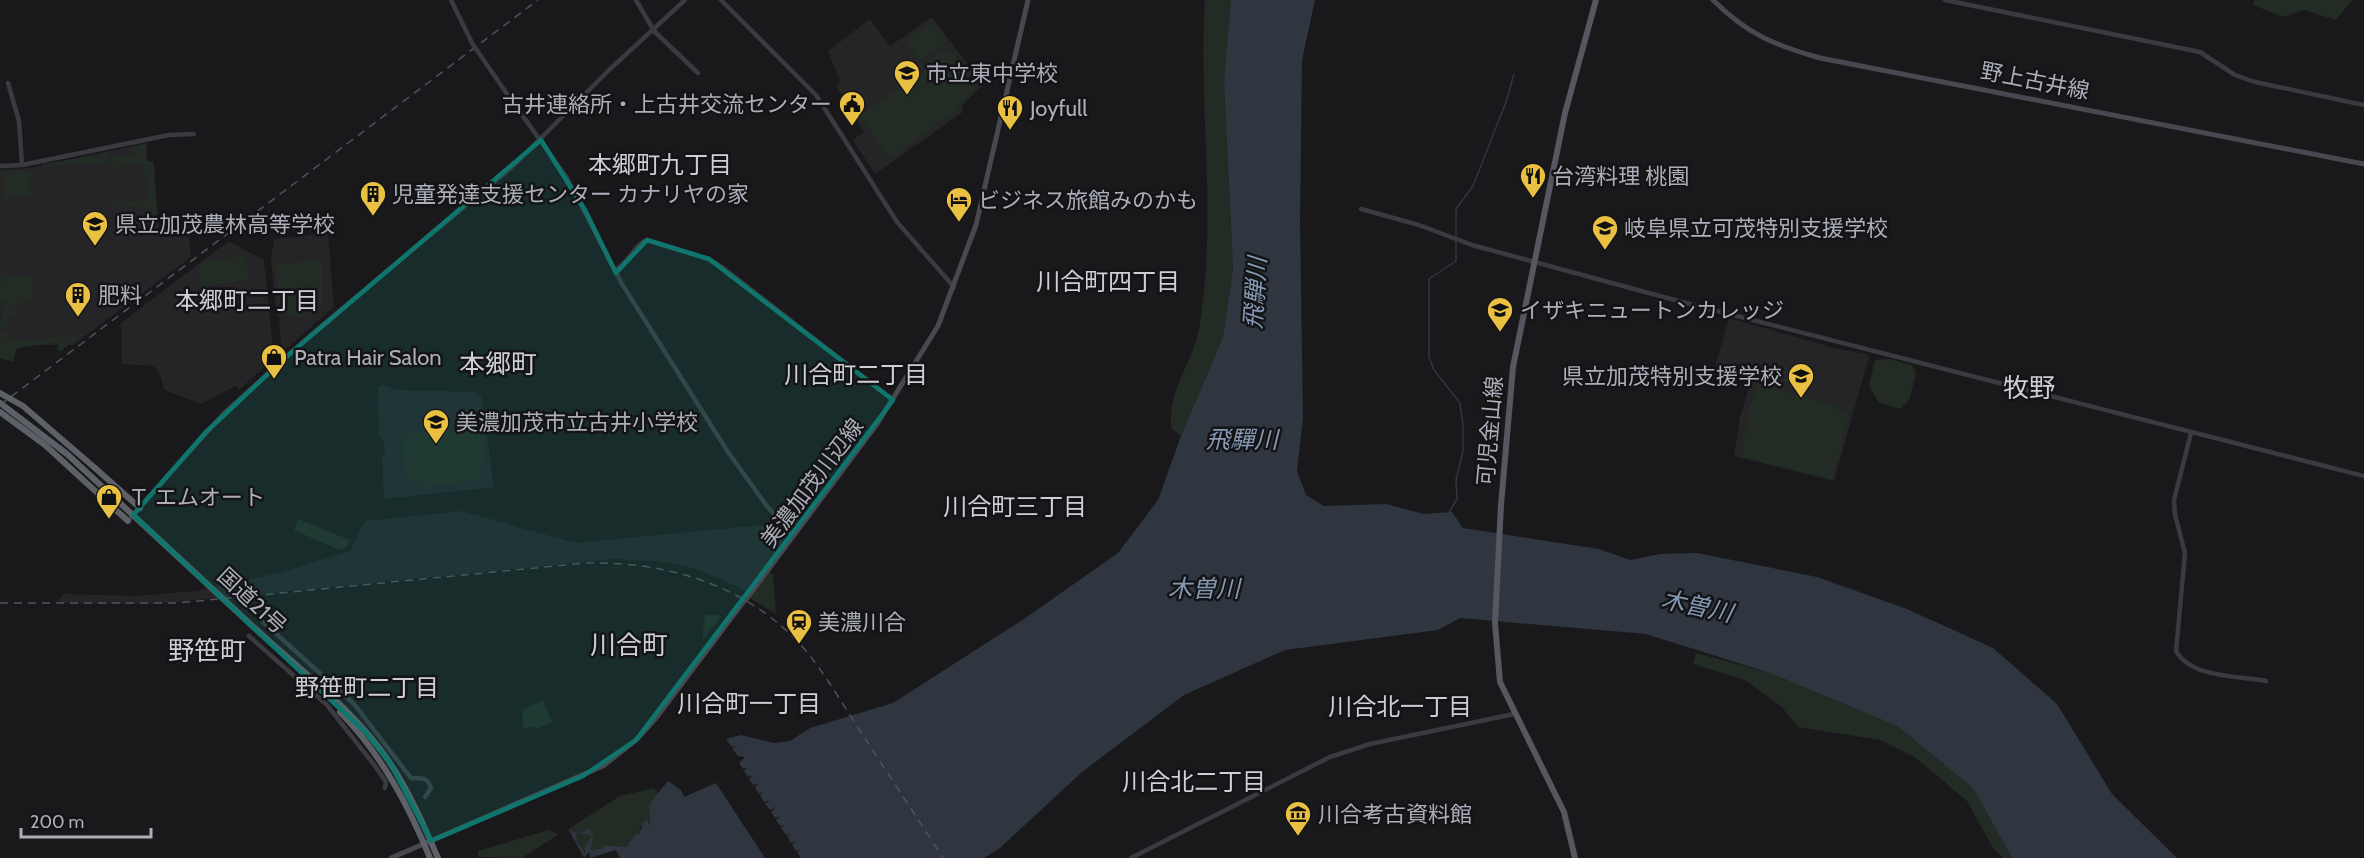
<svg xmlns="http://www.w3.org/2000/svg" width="2364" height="858" font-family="Cabin,'Noto Sans JP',sans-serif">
<rect width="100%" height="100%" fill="#19191b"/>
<g fill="#252528">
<polygon points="932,17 983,85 962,105 963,112 875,174 853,140 864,132 836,86 840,81 828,51 870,19 890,46"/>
<polygon points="147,143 147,161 154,162 159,237 189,236 191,257 73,345 0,345 0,170 31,168"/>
<polygon points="328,233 334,307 286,349 281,344 279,318 276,313 271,260 274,239"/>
<polygon points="229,241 264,260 274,358 239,390 237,385 201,404 164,390 160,373 153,366 122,364 121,323"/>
<polygon points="1729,318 1834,348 1866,354 1869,357 1834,481 1734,456 1740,417 1751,381 1714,370"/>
<polygon points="383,385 397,390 475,392 481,395 494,487 384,499 382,456 385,452 383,439 379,437 378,387"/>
<polygon points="462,511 575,543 772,524 785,539 746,591 700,570 669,562 615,559 156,604 56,603 64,594 136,596 196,591 282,572 350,551 365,521"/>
</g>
<g fill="#232b25">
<path d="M1205 0H1231L1224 80 1233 269 1223 337 1181 436 1172 429C1165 394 1193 363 1199 329 1218 220 1198 109 1205 0Z"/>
<polygon points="2255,0 2352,0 2336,20 2304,10 2283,17 2253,5"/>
<polygon points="934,22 947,42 919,60 906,40"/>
<polygon points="942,51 951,51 976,84 970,96 958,106 957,110 889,159 860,115 925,70 923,66"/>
<polygon points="145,145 146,162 153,161 159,234 153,234 153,222 146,222 146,207 113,208 113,202 147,200 144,165 112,167 112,157 134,156 133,147"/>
<polygon points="107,153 107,164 41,167 43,164"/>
<polygon points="29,170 30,197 4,198 3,171"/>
<polygon points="246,256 249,280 201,286 198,265 203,261"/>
<path d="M322 261V308C310 318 284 323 279 302 276 290 277 276 276 263Z"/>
<path d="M34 274 33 297 30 302 20 303 13 309 15 315 6 319 9 326 0 327V330C0 318 4 312 5 300L0 301V283L5 276Z"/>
<polygon points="97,323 61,351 57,349 58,344 52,343 17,348 13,362 0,358 0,341 5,339 0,337 0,333 6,330 9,338 15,340 79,336"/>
<polygon points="1890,359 1912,365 1916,373 1910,398 1901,409 1879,403 1869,386 1875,360"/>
<polygon points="1757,384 1837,406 1837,410 1849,413 1832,479 1742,457 1749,409"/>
<polygon points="480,424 486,463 479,464 481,475 476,481 419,487 419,482 406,482 403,435"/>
<polygon points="298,519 350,540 347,547 339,550 294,530"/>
<polygon points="769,572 773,574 776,614 750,598"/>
<polygon points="705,614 722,616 702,641"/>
<polygon points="1696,653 1770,673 1897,726 1973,788 2012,858 2003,858 1993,848 1967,801 1916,758 1880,740 1798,727 1782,707 1745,680 1693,664"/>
<polygon points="543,700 552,722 536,729 535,727 523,728 522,710"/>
<polygon points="654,788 659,795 649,804 650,828 647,823 640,827 639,834 627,847 603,845 610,847 592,850 590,845 593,838 584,852 577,841 576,834 570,828 620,796"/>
<polygon points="548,830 559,834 522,858 478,857 478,851"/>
</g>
<g fill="#2f363f">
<polygon points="1231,0 1315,0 1302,60 1300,220 1303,418 1297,471 1306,495 1324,506 1386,504 1424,514 1452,512 1463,528 1599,549 1630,560 1660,554 1697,553 1817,577 1907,609 1993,648 2057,704 2112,794 2177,858 2012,858 1973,788 1897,726 1770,673 1646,634 1460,618 1438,630 1285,650 1184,695 1082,772 1000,848 984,858 801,858 797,852 801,849 796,851 792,845 796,841 791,843 787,836 791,833 786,835 781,828 785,825 780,826 776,820 780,816 775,818 771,812 775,808 770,810 765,804 770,800 764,802 760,795 764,792 759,794 755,787 759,783 753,785 749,779 753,775 748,777 744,771 748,767 743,769 739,763 745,757 738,756 732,748 740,745 732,747 726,739 741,735 774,743 790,741 810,728 893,703 1024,619 1118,553 1158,500 1181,436 1223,337 1233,269 1224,80"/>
<polygon points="668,781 681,790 684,797 716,783 765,858 620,858 616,850 590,858 589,852 584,858 568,828 576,833 577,841 585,853 585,846 592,836 580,833 590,828 593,837 591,850 610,847 604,848 603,845 627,847 635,835 639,834 644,821 647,820 650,827 649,804"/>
</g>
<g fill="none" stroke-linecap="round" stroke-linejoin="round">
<g stroke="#2f363f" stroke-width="1.5">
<polyline points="1456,236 1456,209 1473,186 1506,102 1514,74"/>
<polyline points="1448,514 1457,499 1456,480 1463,451 1463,426 1460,403 1434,370 1429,357 1429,279 1456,261 1456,241"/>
</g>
<g stroke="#3a3b40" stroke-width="4.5">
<polyline points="636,0 654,31 698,73"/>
<polyline points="721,0 816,95 897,222 954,287"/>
<polyline points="1945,0 2200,52 2235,75 2255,82 2364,105"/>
<polyline points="8,83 19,121 22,165"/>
<polyline points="505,91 567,178 622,284 728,452 766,505 793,536"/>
<polyline points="0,166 22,165 169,135 194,134"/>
<polyline points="1361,209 1419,225 1472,245 1682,302 2364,476"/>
<path d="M615 270C630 261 635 244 647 240L709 259 722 267 893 400"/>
<path d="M2191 433 2174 500 2175 515 2185 553 2176 651C2191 678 2239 676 2266 681"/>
<polyline points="128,521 224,413 313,333 513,166 609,70 685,0"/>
<path d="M261 620 354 704 411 778C422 779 427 776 431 788L425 797"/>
<polyline points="249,636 327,705 375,766 386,782 385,788"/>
<polyline points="1131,858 1330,757 1370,744 1514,714"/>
</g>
<g stroke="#484950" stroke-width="5">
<path d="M1713 0C1747 34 1774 45 1820 58L2364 164"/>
<polyline points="747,598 877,424 938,326 976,225 1028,0"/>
<polyline points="391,858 603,766 636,740 656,718 744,601"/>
</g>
<polyline stroke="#56575f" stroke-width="6" points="1575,858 1564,812 1500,682 1495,623 1501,505 1513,367 1565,113 1596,0"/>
<g stroke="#5e6068" stroke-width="6">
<polyline points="0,412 45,445 128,521"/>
<polyline points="95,468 140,508"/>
<path d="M260 633C304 673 357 713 390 763 410 793 424 826 438 858"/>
<path d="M340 712C381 754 408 804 430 858"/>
</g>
<g stroke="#515259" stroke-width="1.5" stroke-dasharray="8 6" stroke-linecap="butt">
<polyline points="0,405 538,0"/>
<path d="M0 603H178L586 563C670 561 752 587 807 652 827 677 843 705 861 732 888 774 916 816 943 858"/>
</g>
<polyline stroke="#3a3b40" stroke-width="4.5" points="451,0 472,43 505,91"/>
<polyline stroke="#484950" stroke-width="5" points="744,601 747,598"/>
<g stroke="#5e6068" stroke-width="6">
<polyline points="0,393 23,406 95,468"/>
<polyline points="0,403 67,454 260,633"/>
</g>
</g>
<path fill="#0f766e" fill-opacity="0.2" stroke="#0f766e" stroke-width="4.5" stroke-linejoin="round" d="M541 140 585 210 616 273 647 240 709 259 893 400 636 740 583 776 431 841 390 763 366 733 133 515 206 432 285 358Z"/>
<defs>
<g id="school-pin" transform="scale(1.35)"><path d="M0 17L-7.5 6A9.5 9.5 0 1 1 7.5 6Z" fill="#eac042" stroke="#141416"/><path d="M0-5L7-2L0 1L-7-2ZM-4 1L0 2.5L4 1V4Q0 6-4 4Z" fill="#111"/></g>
<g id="civic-pin" transform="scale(1.35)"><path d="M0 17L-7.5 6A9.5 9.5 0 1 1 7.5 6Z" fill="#eac042" stroke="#141416"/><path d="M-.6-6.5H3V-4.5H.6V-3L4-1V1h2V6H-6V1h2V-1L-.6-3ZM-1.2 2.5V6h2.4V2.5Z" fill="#111"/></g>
<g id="restaurant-pin" transform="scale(1.35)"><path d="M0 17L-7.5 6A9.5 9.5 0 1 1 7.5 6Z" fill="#eac042" stroke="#141416"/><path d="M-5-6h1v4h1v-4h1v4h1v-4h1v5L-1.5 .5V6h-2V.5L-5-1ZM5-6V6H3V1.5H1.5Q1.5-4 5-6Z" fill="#111"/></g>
<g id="building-pin" transform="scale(1.35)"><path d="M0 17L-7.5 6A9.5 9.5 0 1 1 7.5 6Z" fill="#eac042" stroke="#141416"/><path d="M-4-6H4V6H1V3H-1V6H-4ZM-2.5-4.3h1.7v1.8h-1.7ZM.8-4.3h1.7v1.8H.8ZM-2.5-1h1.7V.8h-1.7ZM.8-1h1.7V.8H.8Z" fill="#111"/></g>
<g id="hotel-pin" transform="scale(1.35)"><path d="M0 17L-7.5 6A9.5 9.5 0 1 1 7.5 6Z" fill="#eac042" stroke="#141416"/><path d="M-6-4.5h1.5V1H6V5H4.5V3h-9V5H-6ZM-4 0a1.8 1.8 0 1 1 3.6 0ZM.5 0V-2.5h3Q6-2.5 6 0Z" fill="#111"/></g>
<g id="shop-pin" transform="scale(1.35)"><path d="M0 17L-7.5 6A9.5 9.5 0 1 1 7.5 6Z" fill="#eac042" stroke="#141416"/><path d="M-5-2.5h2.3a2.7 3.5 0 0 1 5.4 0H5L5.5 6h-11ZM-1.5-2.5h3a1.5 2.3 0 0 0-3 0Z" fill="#111"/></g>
<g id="station-pin" transform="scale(1.35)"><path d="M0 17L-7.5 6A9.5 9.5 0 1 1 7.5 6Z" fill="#eac042" stroke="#141416"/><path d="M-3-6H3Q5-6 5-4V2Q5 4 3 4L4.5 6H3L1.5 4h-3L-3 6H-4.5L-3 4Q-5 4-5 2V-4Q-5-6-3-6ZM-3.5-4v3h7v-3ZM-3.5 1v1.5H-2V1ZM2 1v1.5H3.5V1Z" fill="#111"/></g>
<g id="museum-pin" transform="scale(1.35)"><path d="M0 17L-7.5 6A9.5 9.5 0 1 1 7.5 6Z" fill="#eac042" stroke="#141416"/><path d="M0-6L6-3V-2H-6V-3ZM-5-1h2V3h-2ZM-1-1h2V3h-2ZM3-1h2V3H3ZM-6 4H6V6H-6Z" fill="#111"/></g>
</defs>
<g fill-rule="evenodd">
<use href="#school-pin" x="907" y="73"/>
<use href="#civic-pin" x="852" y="104"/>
<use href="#restaurant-pin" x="1010" y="108"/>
<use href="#restaurant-pin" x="1533" y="176"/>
<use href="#building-pin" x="373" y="194"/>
<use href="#hotel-pin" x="959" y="200"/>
<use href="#school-pin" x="95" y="224"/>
<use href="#school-pin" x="1605" y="228"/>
<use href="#building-pin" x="78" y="295"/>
<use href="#school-pin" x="1500" y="310"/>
<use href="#shop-pin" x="274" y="357"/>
<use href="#school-pin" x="1801" y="376"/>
<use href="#school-pin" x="436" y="422"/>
<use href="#shop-pin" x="109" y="497"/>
<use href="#station-pin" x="799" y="622"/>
<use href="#museum-pin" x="1298" y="814"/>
</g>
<g text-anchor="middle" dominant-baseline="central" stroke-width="5" stroke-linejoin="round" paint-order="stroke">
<g font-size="22" fill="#acafba" stroke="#141416" text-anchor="start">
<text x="926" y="73">市立東中学校</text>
<text x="832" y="104" text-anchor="end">古井連絡所・上古井交流センター</text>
<text x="1030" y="108">Joyfull</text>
<text x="1552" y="176">台湾料理 桃園</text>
<text x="392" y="194">児童発達支援センター カナリヤの家</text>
<text x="978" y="200">ビジネス旅館みのかも</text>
<text x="115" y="224">県立加茂農林高等学校</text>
<text x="1624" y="228">岐阜県立可茂特別支援学校</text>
<text x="98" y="295">肥料</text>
<text x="1520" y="310">イザキニュートンカレッジ</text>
<text x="294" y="357">Patra Hair Salon</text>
<text x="1782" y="376" text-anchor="end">県立加茂特別支援学校</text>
<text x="456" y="422">美濃加茂市立古井小学校</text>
<text x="128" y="497">Ｔ エムオート</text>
<text x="818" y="622">美濃川合</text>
<text x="1318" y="814">川合考古資料館</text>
</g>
<g font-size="22" fill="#acafba" stroke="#141416">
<text transform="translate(2035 81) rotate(11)">野上古井線</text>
<text transform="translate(1490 431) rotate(-85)">可児金山線</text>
<text transform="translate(812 483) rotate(-53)">美濃加茂川辺線</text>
<text transform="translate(252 601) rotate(43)">国道21号</text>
</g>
<g font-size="24" fill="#cdced6" stroke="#141416">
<text x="660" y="164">本郷町九丁目</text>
<text x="1108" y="281">川合町四丁目</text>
<text x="247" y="300">本郷町二丁目</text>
<text x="856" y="374">川合町二丁目</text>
<text x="1015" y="506">川合町三丁目</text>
<text x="367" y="687">野笹町二丁目</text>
<text x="749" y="703">川合町一丁目</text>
<text x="1400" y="706">川合北一丁目</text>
<text x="1194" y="781">川合北二丁目</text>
</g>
<g font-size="24" font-style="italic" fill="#8599b3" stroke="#141416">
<text transform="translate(1255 293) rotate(-86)">飛騨川</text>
<text x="1242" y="439">飛驒川</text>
<text x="1204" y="588">木曽川</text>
<text transform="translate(1697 606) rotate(12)">木曽川</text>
</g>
<g font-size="26" fill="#cdced6" stroke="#141416">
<text x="498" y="364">本郷町</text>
<text x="2029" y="388">牧野</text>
<text x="629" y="645">川合町</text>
<text x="207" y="651">野笹町</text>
</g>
</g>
<path d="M21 828v9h130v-9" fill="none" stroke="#acafba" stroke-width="3"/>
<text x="30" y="828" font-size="18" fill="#acafba" stroke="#141416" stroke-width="4.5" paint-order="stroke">200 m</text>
</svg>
